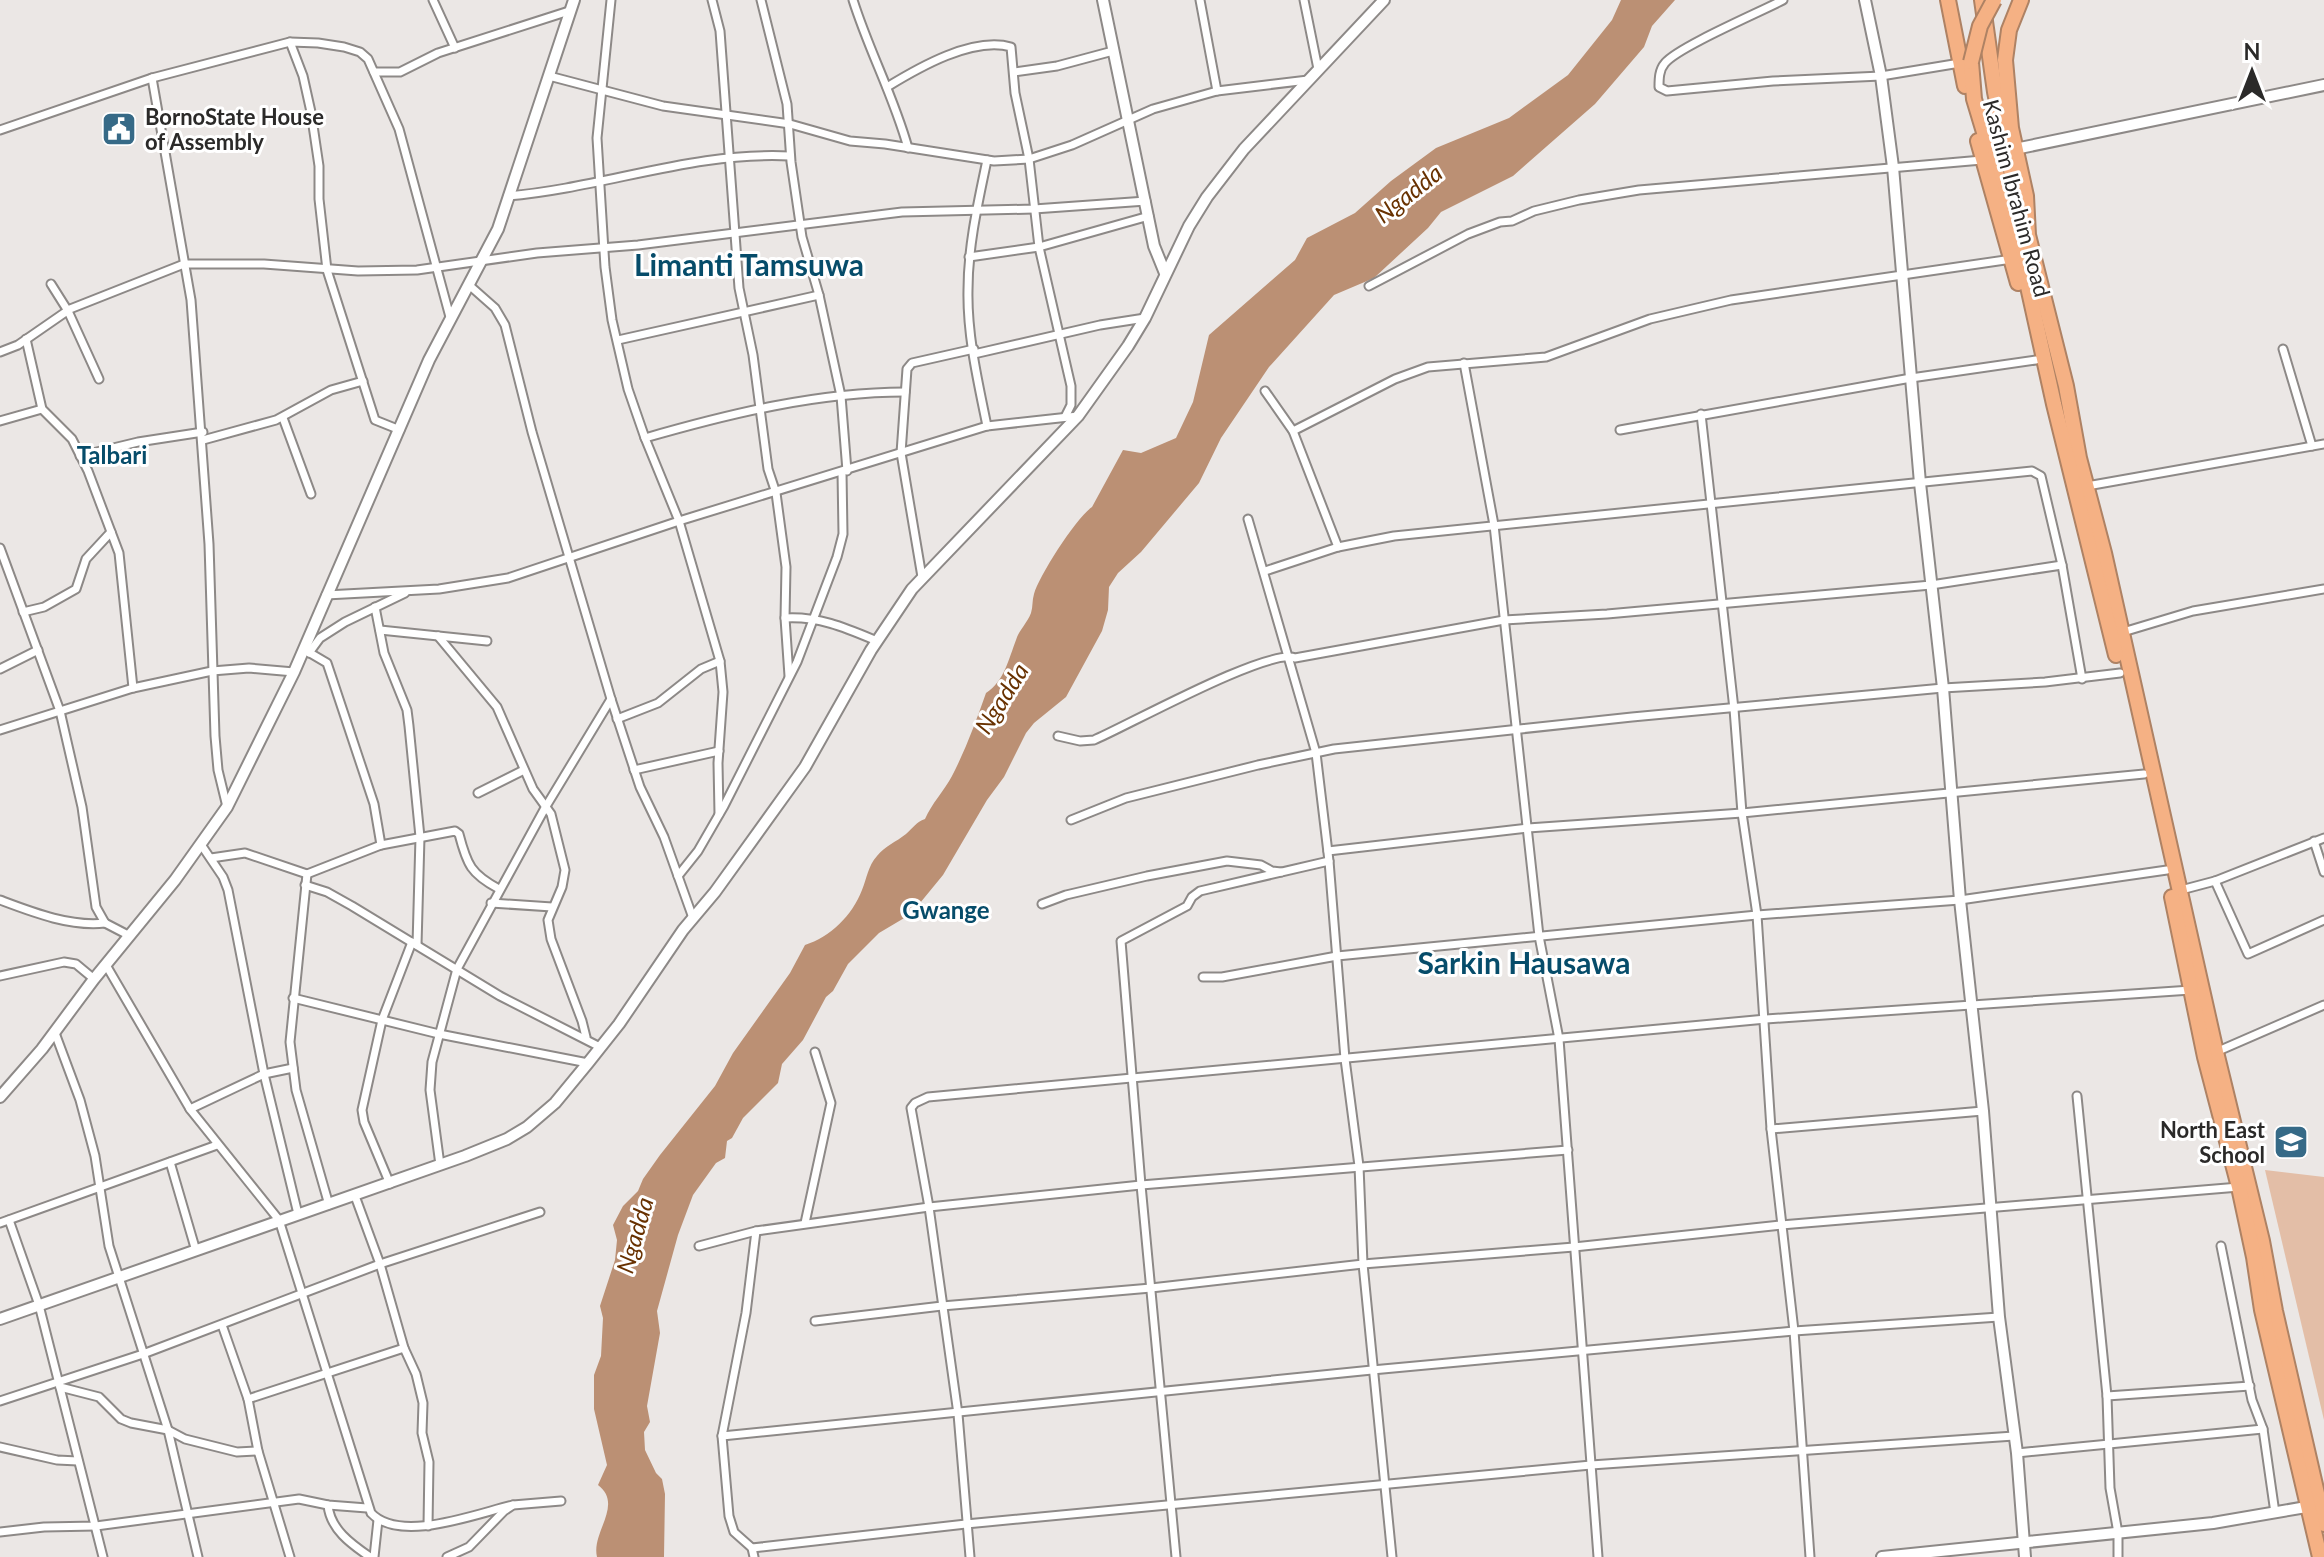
<svg xmlns="http://www.w3.org/2000/svg" width="2324" height="1557" font-family="Lato,sans-serif">
<rect width="100%" height="100%" fill="#ebe7e5"/>
<polygon fill="#e3bea7" points="2265,1170 2324,1177 2324,1420"/>
<path fill="#bb9074" d="M1621 0H1675L1652 26 1644 47 1595 104 1513 176 1441 212 1428 228 1374 278 1334 295 1269 367 1221 438 1199 483 1141 552 1118 573 1109 587 1108 610 1102 631 1066 697 1034 723 1026 733 1004 777 987 800 943 875 911 914 879 933 848 964 833 991 826 997 803 1040 782 1064 778 1083 743 1118 732 1138 727 1141 725 1158 716 1163 693 1195 678 1235 657 1311 660 1333 647 1406 650 1422 644 1432 645 1450 656 1473 662 1479 665 1494 664 1557H597C591 1532 624 1505 598 1485L607 1465 594 1409V1375L601 1356 603 1318 600 1306 615 1260 617 1240 613 1225 623 1206 638 1191 643 1179 660 1155 715 1086 733 1053 790 973 805 945C830 937 852 916 862 890 867 878 868 866 877 856 885 846 896 842 906 834 913 828 916 822 925 819 932 803 944 791 952 776 966 749 976 721 986 693 1004 682 1009 658 1016 640 1019 630 1028 622 1031 613 1033 607 1032 600 1034 594 1039 576 1076 518 1092 507L1123 450 1141 453 1176 438 1193 402 1209 335 1295 260 1307 238 1355 213 1391 181 1436 148 1509 118 1568 75 1612 20Z"/>
<g fill="none" stroke-linecap="round" stroke-linejoin="round">
<g stroke="#8d8987" stroke-width="11">
<g id="street">
<polyline points="433,0 455,48"/>
<polyline points="611,0 597,138 605,267 612,320 628,389 645,438 679,521 720,661 723,692 718,763 719,814"/>
<polyline points="712,0 720,31 739,288 753,355 768,469 776,493 786,567 785,618 789,676"/>
<polyline points="761,0 787,104 791,162 802,237 819,295 841,396 847,471"/>
<path d="M853 0C869 51 894 97 908 148"/>
<polyline points="1200,0 1217,91"/>
<polyline points="1304,0 1318,69"/>
<path d="M1783 0C1760 12 1678 47 1665 63 1659 70 1659 79 1659 87L1667 91 1773 81 1881 76 1960 63"/>
<polyline points="290,42 303,76 311,112 319,166 319,199 327,270 375,420 400,430"/>
<polyline points="374,72 400,72 438,53 569,11"/>
<polyline points="1014,72 1057,66 1113,51"/>
<polyline points="549,76 663,106 790,124 850,141 885,144 994,161 1029,159 1072,145 1153,109 1217,91 1308,80"/>
<polyline points="152,78 191,300 209,544 215,736 218,770 227,807"/>
<path d="M887 87C918 68 973 36 1011 47L1015 93 1029 159 1039 247 1071 386V405L1065 417"/>
<polyline points="0,130 152,78 290,42 318,43 344,47 360,52 368,59 399,129 450,317"/>
<path d="M508 196C603 188 694 151 790 156"/>
<polyline points="969,257 1039,247 1149,216"/>
<polyline points="51,284 68,311 99,379"/>
<polyline points="469,285 495,308 505,325 532,432 611,699 640,787 664,837 693,918"/>
<polyline points="1369,286 1468,234 1500,222 1512,221 1534,211 1579,200 1639,190 1982,160"/>
<polyline points="26,339 42,409 72,439 88,471 119,553 133,688"/>
<polyline points="618,340 819,295"/>
<polyline points="2283,349 2312,446"/>
<polyline points="0,352 18,345 70,309 184,264 264,264 358,271 417,270 537,253 638,245 902,212 1034,209 1146,201"/>
<polyline points="974,354 1100,325 1145,318"/>
<polyline points="1464,363 1494,525 1539,936 1559,1039 1598,1557"/>
<polyline points="1265,391 1293,431 1338,547"/>
<polyline points="1701,414 1734,709 1742,813 1757,915 1771,1129 1794,1331 1810,1557"/>
<polyline points="283,418 311,494"/>
<polyline points="0,421 42,409"/>
<path d="M987 426C978 382 967 335 968 290 968 246 978 203 987 160"/>
<polyline points="1620,430 1911,378 2036,360"/>
<polyline points="1293,431 1395,379 1428,367 1546,357 1650,319 1731,300 2012,259"/>
<path d="M645 438C728 414 818 392 905 392"/>
<polyline points="203,440 276,420 331,390 363,381"/>
<polyline points="80,456 138,442 203,432"/>
<polyline points="2087,486 2324,444"/>
<polyline points="1248,519 1316,753 1329,861 1345,1059 1359,1166 1363,1264 1392,1557"/>
<polyline points="0,548 60,711 82,807 96,907 105,923 130,936"/>
<polyline points="1265,571 1338,547 1394,536 2032,471 2041,476 2062,565 2082,679"/>
<polyline points="922,577 901,453 907,369 912,363 974,349"/>
<polyline points="326,595 439,589 508,578 679,521 987,426 1078,416"/>
<polyline points="375,607 384,653 407,710 409,726 420,837 417,945"/>
<polyline points="23,612 44,607 76,589 86,559 111,532"/>
<path d="M785 618C819 616 846 628 877 641"/>
<polyline points="380,630 487,641"/>
<polyline points="2123,632 2193,611 2324,589"/>
<polyline points="438,636 497,707 533,789 551,814 565,870 562,887 548,920 551,939 582,1021 586,1037"/>
<polyline points="309,653 320,638 345,622 405,593"/>
<polyline points="310,653 327,663 374,804 381,845"/>
<polyline points="0,669 38,650"/>
<polyline points="617,719 658,703 701,669 720,661"/>
<polyline points="0,730 133,688 212,671 249,668 294,672"/>
<path d="M1058 736 1080 741 1094 740C1127 726 1269 647 1295 658L1504 620 1607 614 1931 585 2062 565"/>
<polyline points="634,770 719,751"/>
<polyline points="478,793 524,770"/>
<polyline points="1071,820 1126,798 1258,765 1334,749 1632,717 1943,688 2045,682 2120,673"/>
<polyline points="2314,841 2324,872"/>
<polyline points="202,846 223,877 228,890 264,1074 298,1214"/>
<polyline points="1328,851 1528,828 1742,813 2144,774"/>
<path d="M211 858 245 853 307 874 381 845 455 831 459 834C467 865 471 874 499 889"/>
<polyline points="307,874 290,1042 296,1090 329,1205"/>
<polyline points="678,876 698,851 724,806 797,662 837,557 843,534 842,472"/>
<polyline points="2215,881 2248,954 2324,920"/>
<polyline points="305,885 327,892 352,906 500,996 600,1047"/>
<polyline points="2181,890 2215,881 2324,838"/>
<path d="M0 900C32 912 70 927 105 923"/>
<polyline points="491,903 552,907"/>
<polyline points="1042,904 1066,895 1147,876 1227,861 1261,865 1272,871 1281,872"/>
<path d="M106 965 190 1109 279 1220 371 1513C400 1544 478 1513 513 1505"/>
<polyline points="0,976 64,962 76,964 94,979"/>
<polyline points="1203,977 1222,977 1337,956 1757,915 1960,900 2167,870"/>
<polyline points="293,998 439,1034 588,1063"/>
<polyline points="55,1033 80,1100 95,1156 109,1246 168,1430 198,1557"/>
<polyline points="2216,1052 2324,1005"/>
<polyline points="2077,1096 2107,1396 2110,1488 2118,1533 2118,1557"/>
<polyline points="190,1109 264,1074 293,1068"/>
<polyline points="1771,1129 1983,1111"/>
<polyline points="170,1162 196,1251"/>
<polyline points="440,1165 430,1090 432,1062 457,969 545,808 611,699"/>
<polyline points="390,1184 364,1122 362,1110 382,1020 412,942"/>
<polyline points="355,1196 380,1264 404,1348 416,1374 423,1403 422,1433 429,1462 428,1526"/>
<polyline points="9,1220 39,1305 103,1557"/>
<polyline points="0,1223 217,1145"/>
<polyline points="805,1223 831,1103 815,1052"/>
<polyline points="699,1246 756,1231 929,1207 1141,1185 1568,1150"/>
<polyline points="2221,1246 2252,1400 2263,1429 2275,1513"/>
<polyline points="815,1321 942,1306 1151,1288 1363,1264 1574,1247 1781,1225 2239,1187"/>
<polyline points="222,1325 248,1399 258,1451 290,1557"/>
<polyline points="60,1387 99,1397 121,1419 131,1423 168,1430 185,1439 237,1452 258,1451"/>
<polyline points="2107,1396 2250,1386"/>
<polyline points="248,1399 404,1348"/>
<polyline points="0,1401 143,1354 380,1264 540,1212"/>
<polyline points="722,1436 1372,1370 1794,1331 1999,1317"/>
<polyline points="0,1447 57,1460 78,1461"/>
<polyline points="2017,1453 2263,1429"/>
<path d="M328 1505C330 1529 351 1544 370 1557"/>
<polyline points="0,1532 44,1527 96,1526 299,1499 328,1505 367,1508"/>
<polyline points="752,1548 966,1524 1591,1465 2014,1436"/>
<polyline points="374,1557 378,1520"/>
<polyline points="447,1557 469,1547 504,1511 513,1505 561,1501"/>
<polyline points="754,1557 752,1548 734,1532 729,1516 722,1436 746,1313 756,1231"/>
<polyline points="970,1557 958,1414 929,1207 911,1108 915,1103 928,1097 1766,1019 2191,990"/>
<polyline points="1176,1557 1141,1185 1121,941 1187,906 1192,897 1200,891 1329,861"/>
</g>
</g>
<g stroke="#8d8987" stroke-width="14">
<g id="secondary">
<polyline points="1103,0 1154,246 1165,273"/>
<polyline points="1865,0 1881,76 1893,167 1920,483 1943,688 1960,900 1983,1111 1999,1317 2017,1453 2025,1557"/>
<polyline points="2015,149 2324,85"/>
<polyline points="0,1097 42,1049 94,979 175,880 227,807 294,672 429,360 498,229 574,0"/>
<polyline points="0,1319 465,1156 507,1139 527,1127 555,1103 588,1063 619,1024 683,930 715,892 805,767 871,650 912,589 1078,416 1128,346 1145,318 1189,226 1207,197 1244,149 1384,0"/>
<polyline points="1882,1557 2213,1523 2312,1506"/>
</g>
</g>
<g stroke="#ae8264" stroke-width="18">
<g id="highway">
<polyline points="1948,0 1965,86"/>
<polyline points="1982,0 1995,92 2014,185"/>
<polyline points="2021,0 2009,30 2005,60 2011,128 2026,196 2028,235 2066,386 2079,458 2104,553 2216,1052 2262,1241 2275,1311 2324,1524"/>
<polyline points="1971,62 1974,99 2021,255 2054,404 2116,655"/>
<polyline points="1978,141 2018,283"/>
<polyline points="2172,897 2205,1057 2239,1187 2254,1257 2262,1310 2320,1557"/>
</g>
</g>
<use href="#street" stroke="#fff" stroke-width="7"/>
<use href="#secondary" stroke="#fff" stroke-width="10"/>
<use href="#highway" stroke="#f5b184" stroke-width="14"/>
<g stroke="#ae8264" stroke-width="18" stroke-linecap="butt">
<polyline id="highway-bridge" points="1971,62 1980,26 1994,0"/>
</g>
<use href="#highway-bridge" stroke="#f5b184" stroke-width="14"/>
</g>
<defs>
<g id="civic-square" transform="scale(1.8)"><rect x="-9" y="-9" width="18" height="18" rx="4" fill="#366a87" stroke="#fff"/><path d="M-.6-6.5H3V-4.5H.6V-3L4-1V1h2V6H-6V1h2V-1L-.6-3ZM-1.2 2.5V6h2.4V2.5Z" fill="#fff"/></g>
<g id="school-square" transform="scale(1.8)"><rect x="-9" y="-9" width="18" height="18" rx="4" fill="#366a87" stroke="#fff"/><path d="M0-5L7-2L0 1L-7-2ZM-4 1L0 2.5L4 1V4Q0 6-4 4Z" fill="#fff"/></g>
</defs>
<g fill-rule="evenodd">
<use href="#civic-square" x="119" y="129"/>
<use href="#school-square" x="2291" y="1142"/>
</g>
<g text-anchor="middle" dominant-baseline="central" stroke-width="6" stroke-linejoin="round" paint-order="stroke">
<g font-size="22" font-weight="bold" fill="#2b2a29" stroke="#fff" text-anchor="start">
<text x="145" y="116">BornoState House<tspan x="145" dy="25">of Assembly</tspan></text>
<text x="2265" y="1129" text-anchor="end">North East<tspan x="2265" dy="25">School</tspan></text>
</g>
<g font-size="22" fill="#2b2a29" stroke="#fff">
<text transform="translate(2017 198) rotate(75)">Kashim Ibrahim Road</text>
</g>
<g font-size="24" font-style="italic" fill="#683100" stroke="#fff">
<text transform="translate(1408 193) rotate(-38)">Ngadda</text>
<text transform="translate(1001 698) rotate(-58)">Ngadda</text>
<text transform="translate(634 1235) rotate(-74)">Ngadda</text>
</g>
<g font-size="24" font-weight="bold" fill="#064c6a" stroke="#fff">
<text x="112" y="454">Talbari</text>
<text x="946" y="909">Gwange</text>
</g>
<g font-size="30" font-weight="bold" fill="#064c6a" stroke="#fff">
<text x="749" y="264">Limanti Tamsuwa</text>
<text x="1524" y="962">Sarkin Hausawa</text>
</g>
</g>
<g transform="translate(2252 72)" stroke="#ffffff" stroke-width="6" paint-order="stroke">
<path d="M0-6L14 30L0 20L-14 30Z" fill="#2b2a29"/>
<text y="-12" font-size="22" font-weight="bold" text-anchor="middle" fill="#2b2a29">N</text>
</g>
</svg>
